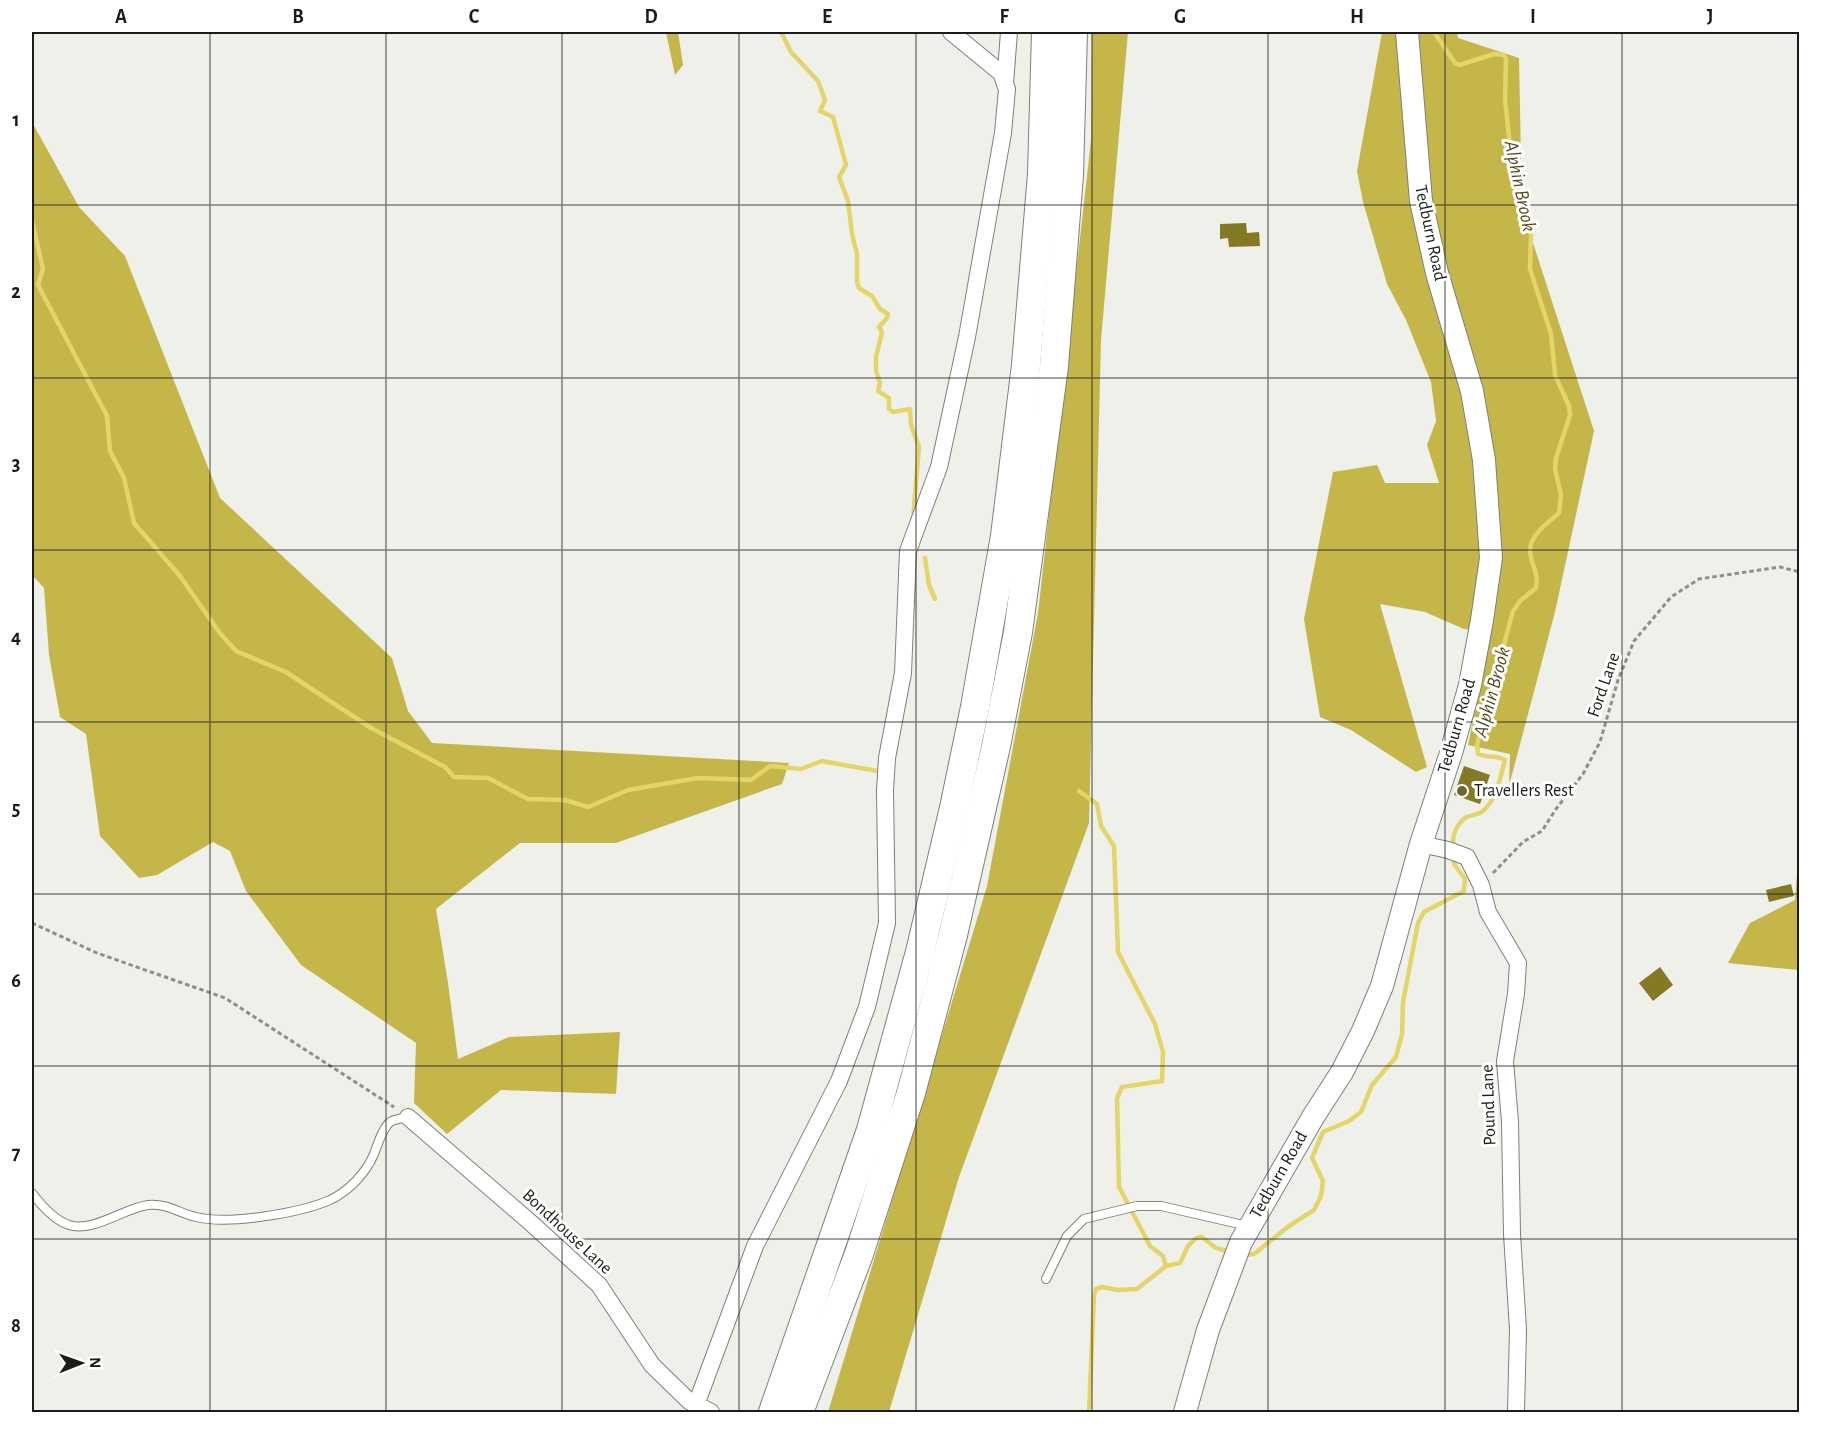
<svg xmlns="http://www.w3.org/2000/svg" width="1831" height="1444" font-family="'Alegreya Sans',sans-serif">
<rect width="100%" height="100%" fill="#f0f0eb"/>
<g fill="#c5b649">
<polygon points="666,32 678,32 683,65 675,75"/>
<polygon points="1092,32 1128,32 1101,340 1089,823 959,1177 889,1412 828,1412 987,886 1038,613 1091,140"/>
<polygon points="1382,32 1457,32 1458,38 1519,58 1522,209 1594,431 1555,612 1509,786 1510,754 1468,745 1491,633 1464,629 1425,612 1380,604 1427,767 1416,772 1351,730 1320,717 1304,619 1333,472 1377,465 1385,483 1439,483 1427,445 1436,421 1431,382 1406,320 1387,284 1363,202 1357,171"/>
<polygon points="32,122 79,207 125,256 220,498 392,658 408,711 432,743 789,763 782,784 616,843 520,843 436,909 448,983 458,1059 509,1037 620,1032 616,1094 501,1090 447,1134 414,1103 416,1043 301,965 246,891 230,851 213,842 157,875 139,878 100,836 86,734 60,717 49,655 44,588 32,575"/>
<polygon points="1799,847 1799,970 1728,963 1750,923 1795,900"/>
</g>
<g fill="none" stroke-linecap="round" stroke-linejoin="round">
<g stroke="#e4d56a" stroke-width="4.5">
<polyline points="781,32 791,52 818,81 825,100 820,111 833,117 846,165 839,177 848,201 852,234 857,254 857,282 859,288 872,296 880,309 888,314 887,318 879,327 882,332 876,357 876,371 880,383 878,391 889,398 889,409 893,412 910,409 911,425 919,447 913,519"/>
<path d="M1434 32 1455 63 1459 65 1494 54 1504 55 1506 59 1505 100 1513 173 1520 206 1531 231 1530 269 1551 334 1555 375 1569 406 1570 415 1556 458 1555 469 1561 495 1559 513C1549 522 1530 535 1530 550 1530 564 1539 570 1536 588L1520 601 1513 611 1477 745 1478 754C1487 758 1497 755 1505 760 1500 778 1497 799 1483 811 1478 815 1470 815 1465 818 1456 825 1452 836 1453 847"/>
<polyline points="32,220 43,269 38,285 107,416 110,451 124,478 134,523 180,576 219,632 236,651 286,672 371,728 445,767 454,777 488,778 528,799 565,800 588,807 628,790 698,778 751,780 770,766 801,769 822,761 877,771"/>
<polyline points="925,558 929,585 935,599"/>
<polyline points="1079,791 1097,804 1101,826 1114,846 1118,952 1155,1024 1163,1052 1162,1081 1122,1087 1117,1098 1119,1187 1150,1246 1163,1256 1166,1266"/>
<polyline points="1245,1255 1254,1254 1289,1226 1314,1210 1321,1196 1323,1181 1312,1158 1323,1132 1349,1121 1361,1112 1372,1085 1396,1057 1402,1034 1403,1002 1418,923 1424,912 1464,891 1465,879 1454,864 1454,855"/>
<polyline points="1089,1412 1094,1295 1096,1289 1102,1287 1118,1290 1137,1289 1166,1266 1180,1263 1188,1246 1196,1238 1202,1237 1216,1248 1231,1252"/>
</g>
</g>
<g fill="#847924">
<polygon points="1246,223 1247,233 1259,232 1260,246 1229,247 1228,238 1220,239 1220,224"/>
<polygon points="1464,766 1490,775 1480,804 1454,795"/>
<polygon points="1791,884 1794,896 1769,902 1766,890"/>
<polygon points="1660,967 1673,985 1653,1001 1639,983"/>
</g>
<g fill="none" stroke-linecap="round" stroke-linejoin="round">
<g stroke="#7f7f7b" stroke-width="10">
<g id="lane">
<path d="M32 1193C41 1205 54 1220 69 1225 93 1233 124 1208 148 1205 166 1203 179 1213 196 1217 229 1225 300 1213 330 1200 349 1191 366 1173 374 1154 378 1144 382 1129 390 1122 395 1119 402 1118 408 1117"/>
<polyline points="1046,1279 1067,1236 1084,1219 1137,1206 1161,1206 1248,1226"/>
</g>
</g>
<g stroke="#7f7f7b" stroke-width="18">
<g id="street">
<polyline points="1005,84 1009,32"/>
<polyline points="1421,844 1448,850 1467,857 1481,885 1488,912 1518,963 1516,994 1505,1061 1510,1122 1512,1234 1518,1329 1516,1412"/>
<polyline points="408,1117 531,1223 599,1285 652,1365 689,1401 711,1412"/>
<polyline points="696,1405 755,1246 839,1081 867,1007 887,923 885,791 887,758 903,673 908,551 939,467 967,337 1003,133 1007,89 1001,73 951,32"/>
</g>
</g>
<g stroke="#7f7f7b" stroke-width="24">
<polyline id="secondary" points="1185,1412 1208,1330 1241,1242 1313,1117 1342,1072 1363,1031 1382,986 1421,844 1451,753 1470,685 1482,620 1491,558 1484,460 1472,391 1437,273 1421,201 1407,32"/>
</g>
<g stroke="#7f7f7b" stroke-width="30">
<g id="highway">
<polyline points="773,1412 871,1130 920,952 954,808 975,707 1005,536 1026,365 1042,174 1046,32"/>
<polyline points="799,1412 859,1254 911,1093 953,935 996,746 1018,632 1054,366 1069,175 1073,32"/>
</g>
</g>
<g stroke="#8e8e8a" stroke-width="3" stroke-dasharray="4.5 3" stroke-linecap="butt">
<polyline points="1493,873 1523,842 1542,831 1556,809 1583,774 1600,742 1618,680 1634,641 1671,597 1699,579 1780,567 1800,572"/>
<polyline points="32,923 97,953 225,998 394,1107"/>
</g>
<use href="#lane" stroke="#fff" stroke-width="8"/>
<use href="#street" stroke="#fff" stroke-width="16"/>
<use href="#secondary" stroke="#fff" stroke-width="22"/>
<use href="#highway" stroke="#fff" stroke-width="28"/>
</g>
<path fill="none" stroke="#1b1b19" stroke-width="1.5" stroke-opacity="0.55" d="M210 32V1412M386 32V1412M562 32V1412M739 32V1412M916 32V1412M1092 32V1412M1268 32V1412M1445 32V1412M1622 32V1412M32 205H1800M32 378H1800M32 550H1800M32 722H1800M32 894H1800M32 1066H1800M32 1239H1800"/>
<circle fill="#6c6431" stroke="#fff" stroke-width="2" cx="1462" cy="791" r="6"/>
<g text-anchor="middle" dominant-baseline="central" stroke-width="6" stroke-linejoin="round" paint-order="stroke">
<g font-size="18" fill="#1b1b19" stroke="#fff">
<text transform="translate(1430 233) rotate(78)">Tedburn Road</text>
<text transform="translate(1604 685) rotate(-71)">Ford Lane</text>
<text transform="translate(1457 726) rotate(-74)">Tedburn Road</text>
<text transform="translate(1489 1105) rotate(-92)">Pound Lane</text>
<text transform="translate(1279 1175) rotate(-60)">Tedburn Road</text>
<text transform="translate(567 1232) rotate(43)">Bondhouse Lane</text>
</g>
<g font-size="18" fill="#1b1b19" stroke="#fff" text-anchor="start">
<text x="1474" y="791">Travellers Rest</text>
</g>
<g font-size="20" font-style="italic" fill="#524b1f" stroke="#fff">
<text transform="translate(1520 186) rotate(78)">Alphin Brook</text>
<text transform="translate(1492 692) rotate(-75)">Alphin Brook</text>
</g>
</g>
<rect width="1831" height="1444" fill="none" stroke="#ffffff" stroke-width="66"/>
<g transform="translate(81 1363) rotate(89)" stroke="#ffffff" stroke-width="4.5" paint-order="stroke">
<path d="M0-4.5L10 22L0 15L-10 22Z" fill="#1b1b19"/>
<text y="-9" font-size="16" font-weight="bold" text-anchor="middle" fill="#1b1b19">N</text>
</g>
<rect x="33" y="33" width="1765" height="1378" fill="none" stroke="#1b1b19" stroke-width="2"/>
<g font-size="20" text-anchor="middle" font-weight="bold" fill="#1b1b19">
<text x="121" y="23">A</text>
<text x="298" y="23">B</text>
<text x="474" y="23">C</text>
<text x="651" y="23">D</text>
<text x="827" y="23">E</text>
<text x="1004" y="23">F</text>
<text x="1180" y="23">G</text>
<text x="1357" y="23">H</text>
<text x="1533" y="23">I</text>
<text x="1710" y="23">J</text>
<text x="16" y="126">1</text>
<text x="16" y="298">2</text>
<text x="16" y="470">3</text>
<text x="16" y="643">4</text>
<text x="16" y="815">5</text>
<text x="16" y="987">6</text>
<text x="16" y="1159">7</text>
<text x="16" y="1332">8</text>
</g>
</svg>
